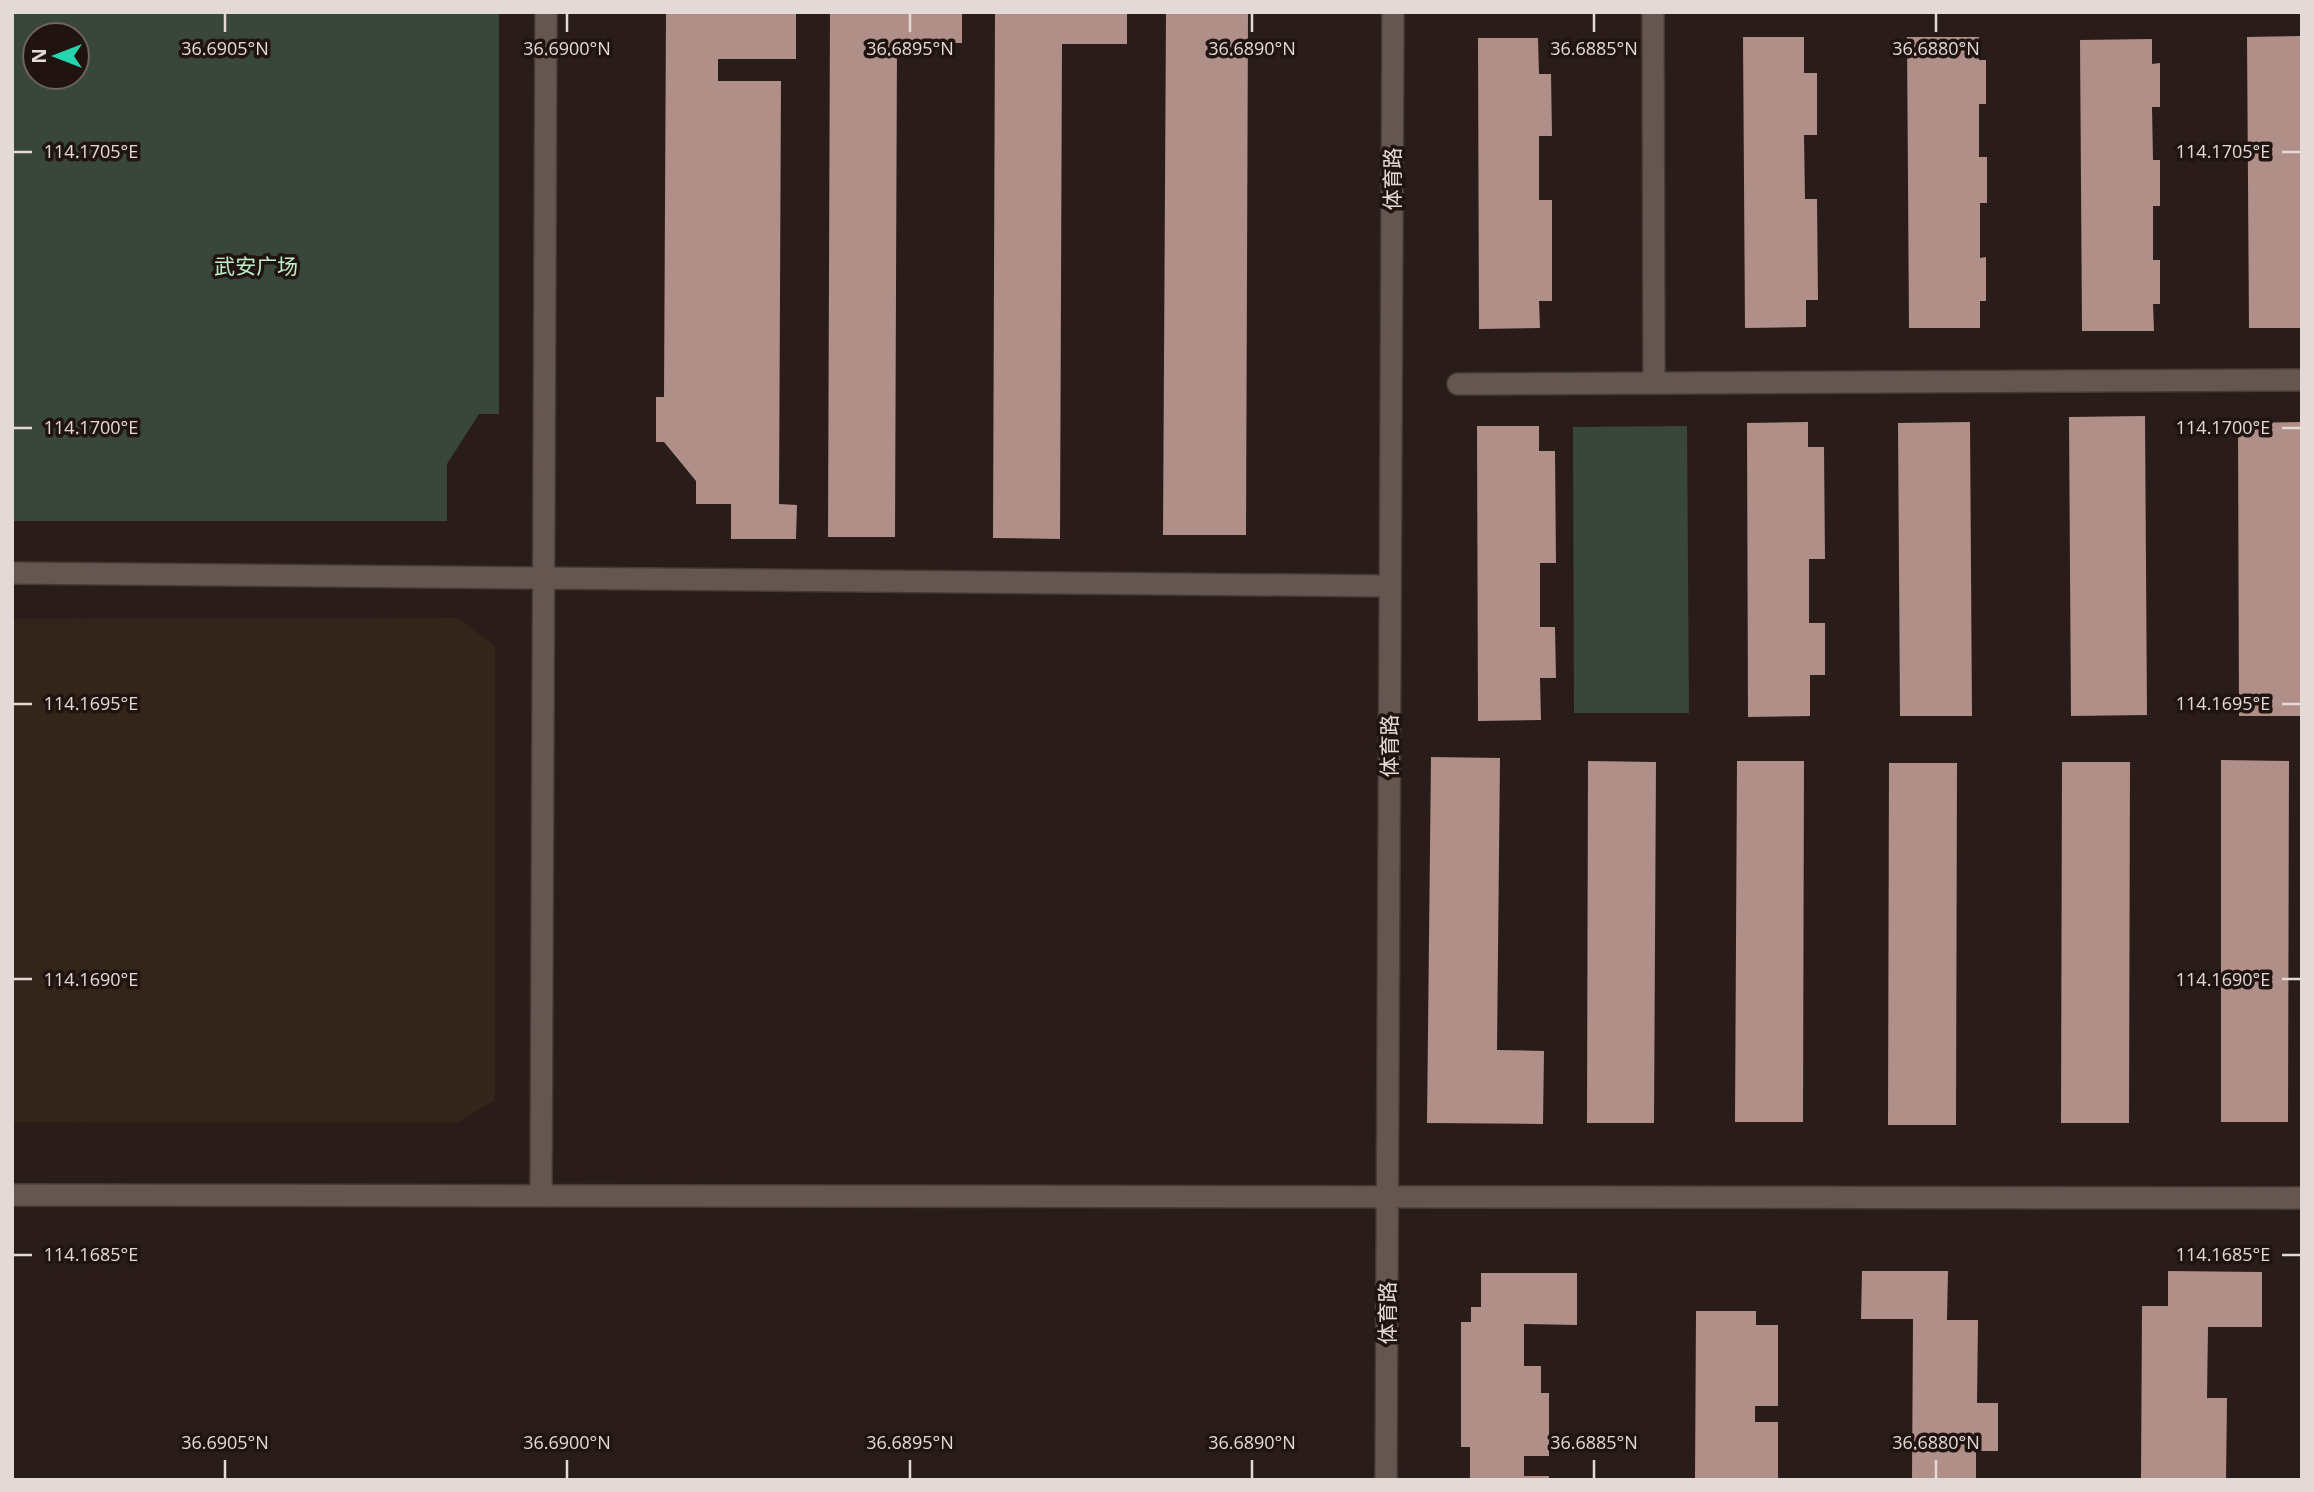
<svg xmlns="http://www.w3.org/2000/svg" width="2314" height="1492" font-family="'Open Sans','Noto Sans SC',sans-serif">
<rect width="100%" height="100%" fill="#2a1d19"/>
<polygon fill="#332519" points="458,618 495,646 495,1100 457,1123 12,1122 12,619"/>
<g fill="#38463b" fill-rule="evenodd">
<path d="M12 12H499V414H479L447 464V521H12ZM35 35H77V77H35Z"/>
<polygon points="1687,426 1689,713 1574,713 1573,427"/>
</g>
<g fill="#af8f88">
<polygon points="666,12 796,12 796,59 718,59 718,81 781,81 779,504 797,505 796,539 731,539 731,504 696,504 696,481 664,442 656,442 656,397 664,397"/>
<polygon points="830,12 962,12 962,43 897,43 895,537 828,537"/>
<polygon points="995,12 1127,12 1127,44 1062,44 1060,539 993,538"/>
<polygon points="1166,12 1248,12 1246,535 1163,535"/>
<polygon points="2302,36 2302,328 2249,328 2247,37"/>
<polygon points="1743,37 1804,37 1804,73 1817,73 1817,135 1804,135 1805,199 1817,199 1818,300 1806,300 1806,327 1745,328"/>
<polygon points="1907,37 1979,37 1979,60 1986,60 1986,104 1979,104 1979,157 1987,157 1987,203 1980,203 1980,258 1986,257 1986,301 1980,301 1980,328 1909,328"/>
<polygon points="1478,38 1538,38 1539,74 1551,74 1552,136 1539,136 1539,200 1552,200 1552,301 1539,301 1540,328 1479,329"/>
<polygon points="2152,39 2152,64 2160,63 2160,107 2152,107 2153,160 2160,160 2160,206 2153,206 2153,260 2160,260 2160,304 2153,304 2154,331 2082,331 2080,40"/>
<polygon points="2145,416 2147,715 2071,716 2069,417"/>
<polygon points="1808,422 1808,447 1824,447 1825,559 1809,559 1809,623 1825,623 1825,675 1810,675 1810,716 1748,717 1747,423"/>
<polygon points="1970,422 1972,716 1900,716 1898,423"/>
<polygon points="2302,422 2302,716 2239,716 2238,423"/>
<polygon points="1477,426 1539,426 1539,451 1555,451 1556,563 1540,563 1540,627 1555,627 1556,678 1540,678 1541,720 1478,721"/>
<polygon points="1431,757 1500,758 1497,1050 1544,1051 1543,1124 1427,1123"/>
<polygon points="2221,760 2289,761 2288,1122 2221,1122"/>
<polygon points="1588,761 1656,762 1654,1123 1587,1123"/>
<polygon points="1737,761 1804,761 1803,1122 1735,1122"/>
<polygon points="2062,762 2130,762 2129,1123 2061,1123"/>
<polygon points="1889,763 1957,763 1956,1125 1888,1125"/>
<polygon points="1862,1271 1948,1271 1947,1320 1978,1320 1977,1403 1998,1403 1998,1451 1976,1451 1976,1480 1912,1480 1913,1319 1861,1319"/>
<polygon points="2168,1271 2262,1272 2262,1327 2208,1327 2207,1398 2227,1398 2226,1480 2141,1480 2142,1306 2168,1306"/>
<polygon points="1481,1273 1577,1273 1577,1325 1524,1324 1524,1366 1541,1366 1541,1393 1549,1393 1549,1456 1524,1456 1524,1476 1549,1476 1549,1480 1470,1480 1470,1447 1461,1447 1461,1322 1471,1322 1471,1307 1481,1307"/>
<polygon points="1696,1311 1756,1311 1756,1325 1778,1325 1778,1406 1755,1406 1755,1422 1778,1422 1778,1480 1695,1480"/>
</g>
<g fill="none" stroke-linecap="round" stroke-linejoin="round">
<g stroke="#443a37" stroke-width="24">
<g id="lane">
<polyline points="1653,12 1654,383"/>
<polyline points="1458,384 2302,380"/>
</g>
</g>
<g stroke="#443a37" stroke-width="24">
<g id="street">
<polyline points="12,573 1390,586"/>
<polyline points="541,1195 546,12"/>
</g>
</g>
<g stroke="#443a37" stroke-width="24">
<g id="secondary">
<polyline points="12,1195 2302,1198"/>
<polyline points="1386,1480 1393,12"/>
</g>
</g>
<use href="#lane" stroke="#655650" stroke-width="21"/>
<use href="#street" stroke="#655650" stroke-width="21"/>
<use href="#secondary" stroke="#655650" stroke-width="21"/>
</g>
<path fill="none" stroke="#e3dad7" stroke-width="2.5" d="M225 14V32M567 14V32M910 14V32M1252 14V32M1594 14V32M1936 14V32M14 152H32M2282 152H2300M14 428H32M2282 428H2300M14 704H32M2282 704H2300M14 979H32M2282 979H2300M14 1255H32M2282 1255H2300M225 1460V1478M567 1460V1478M910 1460V1478M1252 1460V1478M1594 1460V1478M1936 1460V1478"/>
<g text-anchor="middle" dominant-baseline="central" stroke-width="7" stroke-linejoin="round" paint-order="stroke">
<g font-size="21" fill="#e3dad7" stroke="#211410">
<text transform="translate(1392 179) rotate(-90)">体育路</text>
<text transform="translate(1389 746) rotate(-90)">体育路</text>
<text transform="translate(1387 1313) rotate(-90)">体育路</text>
</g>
<g font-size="21" fill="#bfefca" stroke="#211410">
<text x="256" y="266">武安广场</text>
</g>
</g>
<g font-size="18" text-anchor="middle" fill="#e3dad7" stroke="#211410" stroke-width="7" stroke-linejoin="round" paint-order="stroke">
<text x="225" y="55">36.6905°N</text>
<text x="567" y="55">36.6900°N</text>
<text x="910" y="55">36.6895°N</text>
<text x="1252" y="55">36.6890°N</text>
<text x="1594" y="55">36.6885°N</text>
<text x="1936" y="55">36.6880°N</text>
<text x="2223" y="158">114.1705°E</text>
<text x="91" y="158">114.1705°E</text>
<text x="2223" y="434">114.1700°E</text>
<text x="91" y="434">114.1700°E</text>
<text x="2223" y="710">114.1695°E</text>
<text x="91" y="710">114.1695°E</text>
<text x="2223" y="986">114.1690°E</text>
<text x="91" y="986">114.1690°E</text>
<text x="2223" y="1261">114.1685°E</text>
<text x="91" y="1261">114.1685°E</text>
<text x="225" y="1449">36.6905°N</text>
<text x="567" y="1449">36.6900°N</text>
<text x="910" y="1449">36.6895°N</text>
<text x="1252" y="1449">36.6890°N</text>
<text x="1594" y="1449">36.6885°N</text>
<text x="1936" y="1449">36.6880°N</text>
</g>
<rect width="2314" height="1492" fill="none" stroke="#e3dad7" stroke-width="28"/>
<g transform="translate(56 56) rotate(270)"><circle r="33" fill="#211410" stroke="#6f6360" stroke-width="2"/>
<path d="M0-5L12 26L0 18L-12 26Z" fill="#24d5af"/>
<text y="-10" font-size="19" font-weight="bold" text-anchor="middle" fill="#e3dad7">N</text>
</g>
</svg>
